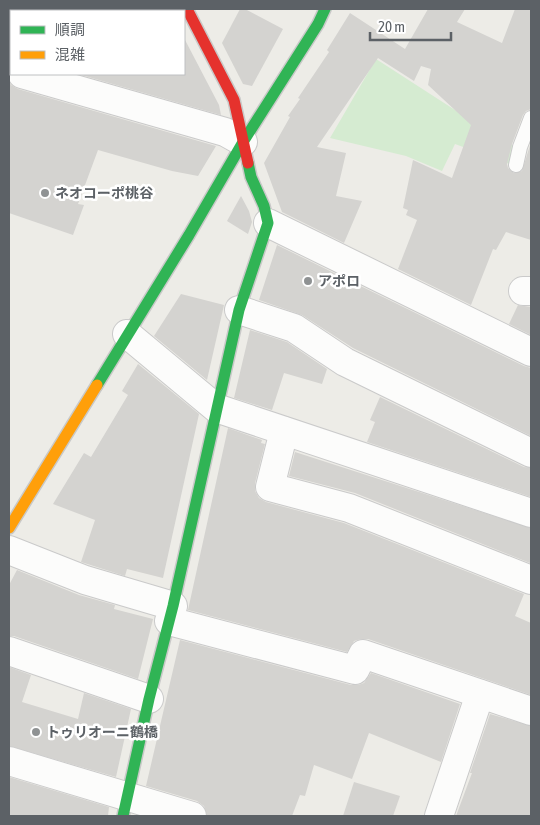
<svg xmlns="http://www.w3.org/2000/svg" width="540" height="825" font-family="'Asap Condensed','Noto Sans JP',sans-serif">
<rect width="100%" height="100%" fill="#edece7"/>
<polygon fill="#d5ebd1" points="376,59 455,110 517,148 512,165 455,144 442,171 406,156 330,138"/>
<g fill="#d4d3d0">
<polygon points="240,9 245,9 283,29 252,86 243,84 222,43"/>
<polygon points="428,9 465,9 457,22 502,43 515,9 531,9 531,109 526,111 523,115 512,144 507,164 508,168 514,173 522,171 531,142 531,240 506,232 496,250 493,249 471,305 398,269 417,220 406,215 408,210 403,208 413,160 452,178 471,125 428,85 431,69 421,66 414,81 378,58 317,147 346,153 336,196 362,201 344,243 282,212 264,163 290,117 288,116 300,99 298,98 329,52 327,50 350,13 405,49"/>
<polygon points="184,38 219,105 221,115 78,74 184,74"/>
<polygon points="9,81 11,85 18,89 216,146 198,176 172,171 98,150 78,204 84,205 73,235 9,213"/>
<polygon points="241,196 249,211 252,222 248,234 227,221"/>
<polygon points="277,245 524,366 531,368 531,436 353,348 302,315 259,300"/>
<polygon points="181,294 224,305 207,380 154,336"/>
<polygon points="518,305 531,307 531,335 509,324"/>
<polygon points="250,330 287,342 327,369 322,384 284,373 272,410 234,398"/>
<polygon points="138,364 199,414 163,578 127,569 125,576 81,562 95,520 53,504 84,453 91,457 128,395 122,391"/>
<polygon points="380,397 524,467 531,468 531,497 367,442 375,422 370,420"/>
<polygon points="228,428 262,440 261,443 265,444 255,483 255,491 259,498 266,502 344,523 524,594 515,616 531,623 531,695 368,639 361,639 354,641 347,652 188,610"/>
<polygon points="295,452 531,528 530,563 355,493 289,476"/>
<polygon points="17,570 79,595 115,605 114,609 153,619 138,679 14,636 9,636 9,585"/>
<polygon points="180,640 351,685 358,685 364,683 371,673 460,704 441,762 369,733 352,779 314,765 305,796 300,795 292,816 207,816 204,806 197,801 146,786"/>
<polygon points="9,667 31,675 22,702 78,719 84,693 131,709 116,777 9,746"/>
<polygon points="490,714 531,726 531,816 456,816 472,773 470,773"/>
<polygon points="9,777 109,807 108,816 9,816"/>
<polygon points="354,782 400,796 393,816 343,816"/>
</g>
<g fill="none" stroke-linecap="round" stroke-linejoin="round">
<g stroke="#cacaca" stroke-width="16">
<polyline id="lane" points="516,165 520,147 531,118"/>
</g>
<g stroke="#cacaca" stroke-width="30">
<g id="street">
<polyline points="22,74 225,132 243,142"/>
<polyline points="268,223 531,352"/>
<polyline points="523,291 531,291"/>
<polyline points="239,310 294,328 345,362 531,453"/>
<polyline points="127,334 216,408 531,513"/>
<polyline points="284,431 270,487 349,508 531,580"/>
<polyline points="9,550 85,580 173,606"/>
<polyline points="169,621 355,670 363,654 531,711"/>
<polyline points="9,651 149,699"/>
<polyline points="9,761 192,816"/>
<polyline points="439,816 480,694"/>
</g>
</g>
<g stroke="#c9c9c8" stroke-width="14">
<g id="fast">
<polyline points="97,385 189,235 243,142 318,24 325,9"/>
<polyline points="123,816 149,699 173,606 239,310 268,223 264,206 251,177 248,163"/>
</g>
</g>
<g stroke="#c9c9c8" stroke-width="14">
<polyline id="slow" points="9,528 97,385"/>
</g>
<g stroke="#c9c9c8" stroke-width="14">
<polyline id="jam" points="187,9 234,100 248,163"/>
</g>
<use href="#lane" stroke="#fcfcfb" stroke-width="14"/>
<use href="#street" stroke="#fcfcfb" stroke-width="28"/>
<use href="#fast" stroke="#30b455" stroke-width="11"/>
<use href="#slow" stroke="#ff9f0a" stroke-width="11"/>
<use href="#jam" stroke="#e5322d" stroke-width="11"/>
</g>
<g fill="#8f9293" stroke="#fff" stroke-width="2">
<circle cx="45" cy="193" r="5"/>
<circle cx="308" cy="281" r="5"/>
<circle cx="36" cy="732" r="5"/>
</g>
<g text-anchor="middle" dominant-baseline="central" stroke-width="5" stroke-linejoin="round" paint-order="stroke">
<g font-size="14" font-weight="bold" fill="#5c6166" stroke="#fff" text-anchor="start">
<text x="55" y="193">ネオコーポ桃谷</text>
<text x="318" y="281">アポロ</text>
<text x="46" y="732">トゥリオーニ鶴橋</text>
</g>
</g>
<rect width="540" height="825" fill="none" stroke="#5c6166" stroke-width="20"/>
<rect x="10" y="10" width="175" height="65" fill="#ffffff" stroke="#bec0c2"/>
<rect x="20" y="26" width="25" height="8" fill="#30b455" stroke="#bec0c2"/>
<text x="55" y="35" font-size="15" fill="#5c6166">順調</text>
<rect x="20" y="51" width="25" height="8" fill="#ff9f0a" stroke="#bec0c2"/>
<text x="55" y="60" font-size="15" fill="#5c6166">混雑</text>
<path d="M370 32v8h81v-8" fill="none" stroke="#5c6166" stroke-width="2.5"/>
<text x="378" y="32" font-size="15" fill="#5c6166" stroke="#ffffff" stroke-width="4" paint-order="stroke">20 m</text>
</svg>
